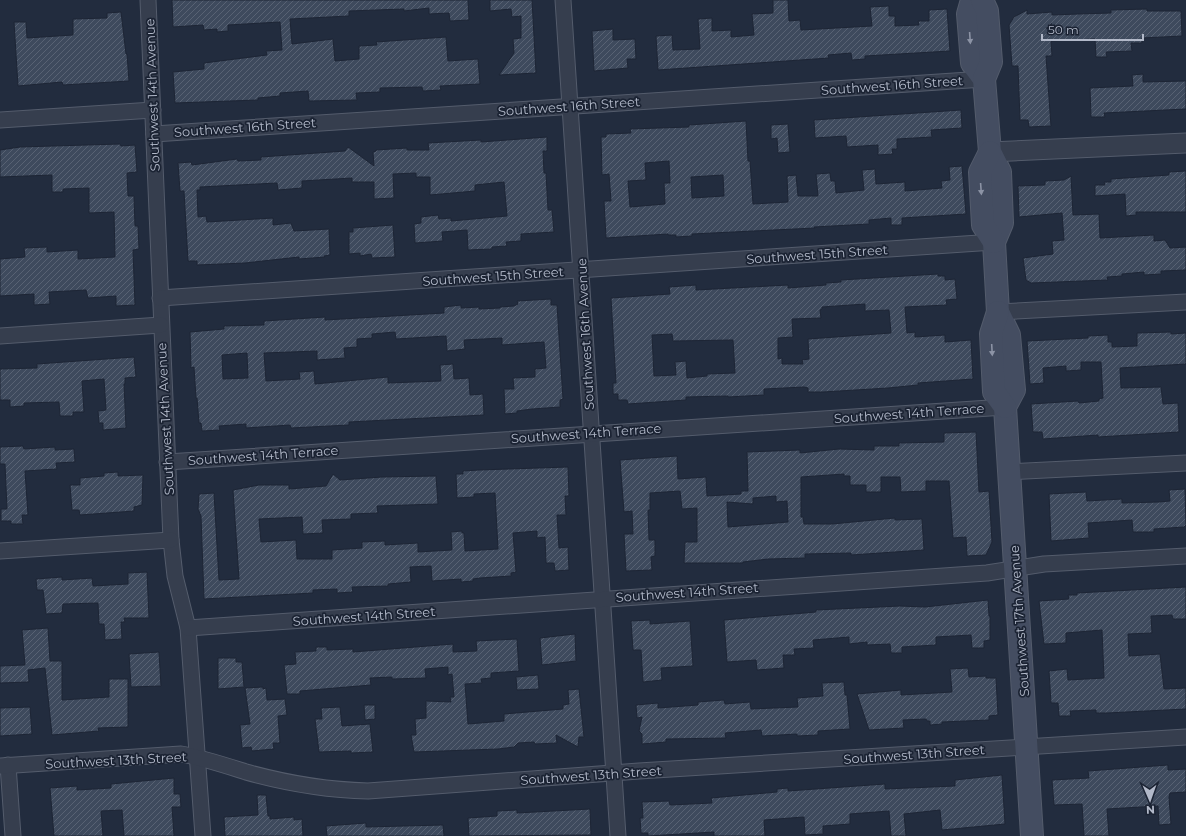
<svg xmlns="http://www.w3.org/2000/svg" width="1186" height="836" font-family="Montserrat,sans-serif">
<defs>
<pattern id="building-hatch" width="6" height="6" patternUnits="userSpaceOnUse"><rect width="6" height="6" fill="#3e4a5d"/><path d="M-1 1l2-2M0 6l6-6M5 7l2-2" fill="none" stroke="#586273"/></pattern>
</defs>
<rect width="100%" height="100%" fill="#222c3e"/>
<g fill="url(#building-hatch)" stroke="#1d2535" fill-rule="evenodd">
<polygon points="172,0 468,0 469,20 450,21 449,13 429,14 429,8 404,11 404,9 349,11 349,16 290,19 292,44 333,39 335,61 359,59 359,46 377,45 376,42 446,37 448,61 478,59 480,84 440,86 441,90 423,91 422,87 380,88 380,92 356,93 357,100 309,101 308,91 280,93 280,96 258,98 258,100 175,103 173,72 204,69 204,63 267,55 266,51 282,50 280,22 228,25 228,31 217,32 217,29 204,30 203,25 173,27"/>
<polygon points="490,0 532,0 536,73 499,75 514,53 513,39 521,38 521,16 512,17 511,9 490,11"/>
<polygon points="773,0 788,0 789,21 800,20 801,30 872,26 870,7 889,6 889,16 895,16 895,26 919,25 918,21 929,21 929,10 947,9 950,51 865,56 865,59 852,60 851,53 828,55 829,58 658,70 656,36 672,35 673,50 700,49 698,19 712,18 712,31 731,30 731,37 754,35 752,14 773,13"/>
<polygon points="1147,9 1147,11 1181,11 1182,36 1142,38 1142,43 1131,43 1132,51 1106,52 1107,57 1096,57 1095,39 1051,41 1052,56 1046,56 1051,126 1029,127 1028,120 1020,120 1018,66 1012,66 1009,25 1014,17 1027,10 1027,14 1052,12 1052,15 1078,14 1111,13 1111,10"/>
<polygon points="121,12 126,54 127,54 129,81 63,85 62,82 18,86 14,22 26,22 27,38 73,35 73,19 107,18 107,13"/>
<polygon points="613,29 613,40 635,39 636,59 627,59 628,68 594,71 592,31"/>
<polygon points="1143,74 1143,82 1186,81 1186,109 1104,113 1105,117 1091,117 1090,88 1133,86 1132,75"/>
<polygon points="961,110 962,128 931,130 932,137 897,139 897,149 892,149 893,154 878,155 878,145 847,147 846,136 815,138 814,120"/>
<path d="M746 121 748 161H750L753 204 788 202 787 176 796 175 798 196H818L816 174 830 173 831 181H835L836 193 864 190 862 170 875 169 876 184 905 182V191L942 188 941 181 950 180 949 167 962 166 966 214 902 218V225H891V218L869 220V224L814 227 815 228 692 234V236L676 237V235H668V234L606 238 604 201H611L609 174 602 175 601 137H606V134L631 133 630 129 689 127V125ZM669 161 670 183H664L665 204 630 207 628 181 646 180 645 163ZM723 175 724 196 692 198 691 177Z"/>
<polygon points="788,124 790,152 778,153 777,138 771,139 771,125"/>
<polygon points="547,137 547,151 543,151 544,173 546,173 548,210 552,210 554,232 521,234 521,241 506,242 507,246 492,247 492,249 468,250 467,230 442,232 443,241 415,243 414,224 421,223 421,217 438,215 439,219 451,218 451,221 507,216 504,182 475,185 475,191 430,195 430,177 416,177 416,173 393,174 394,198 374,199 374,182 352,182 352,178 302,181 302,188 278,190 277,183 200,187 200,190 197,190 198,217 206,216 207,222 273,218 273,225 291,223 294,231 329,229 330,255 324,256 325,257 299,259 299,257 245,263 197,265 197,261 188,261 184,191 180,191 178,163 191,162 192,165 237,159 238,161 261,160 261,157 345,151 348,147 374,166 373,152 376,151 376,150 407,148 407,150 429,150 428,143 481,140 481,142"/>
<polygon points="120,144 121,146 135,145 137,172 127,173 128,196 134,196 135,226 138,226 139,249 133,250 135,305 116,306 116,296 88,298 86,290 49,292 50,304 34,305 34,294 0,296 0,259 25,257 24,248 47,247 47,252 78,250 78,259 115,257 114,212 89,213 89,188 63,189 63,192 52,192 52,175 0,177 0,150 20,147"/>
<polygon points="1186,171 1186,212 1136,212 1136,215 1126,216 1125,194 1095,196 1095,185 1105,185 1104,182 1111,182 1111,179 1169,175 1169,172"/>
<polygon points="1071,176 1073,215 1099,214 1100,238 1154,235 1154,241 1165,240 1170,248 1186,247 1186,270 1161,271 1161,274 1144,275 1144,272 1122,274 1122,276 1107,277 1108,280 1031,283 1026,280 1023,258 1053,254 1052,241 1064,240 1062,213 1019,217 1018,186 1045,185 1045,181 1064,180"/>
<polygon points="393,225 395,257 372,258 371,254 360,256 360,253 349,254 349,232 353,232 353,228"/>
<path d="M938 274V276H945V280L955 279 957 299 946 300 947 305 905 307 907 333 915 332V337L945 335V342L971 340 973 379 918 383V385L888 388 823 392H808V388L804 387 764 389V395L728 397V396L686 397V400L628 404 627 400H618V394H613V383H616L611 298 670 294 669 287 696 285V290L788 285V288L826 285V283L841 282V280ZM865 304V311L889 310 891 333 808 339 809 359 802 360 803 364H782V358L778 359V338L793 337 792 319 821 318 820 310 822 309V307ZM672 334 673 341 733 340 735 373 707 374V376L687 378 686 361 675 362 676 375 654 376 652 335Z"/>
<path d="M551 299V305H557L563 399 560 400V407L532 409 517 411V413L505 414 504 389H514L513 378 535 377V369L546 368 544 342 502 345V338L464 340 465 349 447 351 446 336 396 339 395 332 372 334V338L357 339V347L344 348 345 358 317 360V351L264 353 266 381 300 379 299 372 314 371 315 384 388 377V383L441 381 440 365 453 364 454 379 469 378 470 395 483 394 484 415 349 422V425L291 428 290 425 246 428V424L219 426 220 430 202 431 201 423H199L197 398H196L194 367 191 368 190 332 224 329V326L264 325V321L325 317V320L444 313V307L461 305V308L479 307V309L500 308V307L514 306 518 304 517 301ZM247 353 248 378 223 379 222 355Z"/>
<polygon points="1171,332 1171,334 1186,333 1186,364 1120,368 1121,388 1161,387 1163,404 1178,403 1179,432 1098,437 1098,435 1043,439 1042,432 1033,432 1031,404 1078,401 1079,403 1099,401 1099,399 1103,398 1101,362 1081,362 1081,370 1066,371 1066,366 1043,368 1044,383 1030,384 1027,341 1088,338 1088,336 1108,335 1108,342 1112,342 1112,347 1137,346 1137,333"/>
<polygon points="134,357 136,377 125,378 125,384 124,384 126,428 103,430 103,423 99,423 98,411 106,410 104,379 82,381 84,412 73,412 73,416 60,416 59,402 24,403 24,406 10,407 10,400 0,400 0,369 37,368 37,364"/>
<path d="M976 432 979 492 989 491 992 542 986 555 967 556 966 537 953 538 949 481H926V491L901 492 900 477H881V492H866V485H850V476H844V474L801 477V517H803L804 524H832L895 518V520L922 519 924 550 851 555V553L805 554V558L768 559 743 562V563H684L685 542H697V508L682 509 680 491 650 493V510H648L649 540H655V556L651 557 652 570 626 571 624 534H633L632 511 624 512 620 460 677 456 678 479 706 477 707 496 741 494V491H748L747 452 800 450V453L839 449 874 450V446H899V443L944 442V433ZM776 496V502L787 501 788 522 728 527 727 502 753 504V498Z"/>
<polygon points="23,446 24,449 55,447 55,450 74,449 75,462 56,463 57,469 25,471 28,515 22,515 23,524 11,524 11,521 1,521 1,509 7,509 5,464 0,464 0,447"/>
<polygon points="568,467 569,496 565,496 566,515 557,515 559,548 568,547 569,570 555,571 554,563 546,563 545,537 537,538 537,531 513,533 516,572 511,573 511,576 480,578 473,579 473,581 461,582 461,579 432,581 431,566 410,567 411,582 388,584 388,586 352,587 353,592 337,593 337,589 313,590 313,593 204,599 201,516 198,509 199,494 214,493 219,580 239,579 233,490 259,485 289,485 289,489 326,486 333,474 340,480 382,477 436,476 438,504 377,506 378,513 351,514 351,519 322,520 323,533 303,534 302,517 259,519 261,542 296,540 297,559 332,559 332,550 362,548 362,542 385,541 385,545 418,543 418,552 452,550 451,532 462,531 462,533 464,533 465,551 498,549 495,493 474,494 474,497 457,498 456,474 463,474 463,471 479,470"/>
<polygon points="118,472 118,476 143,475 142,505 134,507 134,511 80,515 79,510 72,510 70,485 80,485 80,478 104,476 104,473"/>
<polygon points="1185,489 1186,525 1184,527 1154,529 1154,532 1133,532 1132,520 1088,523 1089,538 1051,541 1049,494 1086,492 1087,501 1122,499 1122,503 1159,502 1170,501 1169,490"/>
<polygon points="147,572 149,618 124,618 125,622 121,622 122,639 105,640 104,624 99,624 98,603 63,604 62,613 46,614 43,590 37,590 36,579 62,577 62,580 92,578 93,586 128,584 128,573"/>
<polygon points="1186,587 1186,619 1173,619 1172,615 1151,616 1152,633 1128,634 1129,656 1160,654 1164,689 1186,688 1186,709 1107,713 1096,713 1096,710 1070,711 1071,716 1059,716 1058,703 1051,703 1049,671 1067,669 1068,680 1104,678 1102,630 1066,633 1066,643 1044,644 1039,601 1069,599 1068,595 1077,595 1077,593"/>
<polygon points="988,600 989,616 990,616 990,640 984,641 984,648 972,648 971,635 936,637 936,645 902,647 902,653 891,653 890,644 867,645 867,642 849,644 849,637 813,640 814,648 794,649 795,655 783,655 784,668 757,670 756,660 727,662 724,620 816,612 816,610 900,606 925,607"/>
<polygon points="650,620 650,624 690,621 693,666 661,668 662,680 643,682 641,650 633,650 631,621"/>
<polygon points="48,628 50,661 62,661 62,700 109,697 109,679 128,679 128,727 98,728 99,731 52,735 45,668 28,670 29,682 0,683 0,666 25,665 22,630"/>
<polygon points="575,634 576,661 542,665 540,638"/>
<polygon points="517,639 519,671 491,673 491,678 481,679 482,683 465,684 468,724 504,721 504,714 563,709 563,705 569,704 568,690 579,689 584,737 579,737 578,747 556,735 557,743 535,744 534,742 518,743 514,747 498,749 414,752 411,735 416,735 415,719 426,718 426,701 451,702 450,697 454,697 452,674 448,675 448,667 425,669 426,678 392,679 392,677 370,678 371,685 300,691 300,694 287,694 284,665 296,664 295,652 316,651 316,647 327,647 327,650 353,649 353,652 453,644 453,652 477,651 476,641"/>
<polygon points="159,652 161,686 131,687 129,654"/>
<polygon points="218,658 236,658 236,662 242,662 244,687 218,689"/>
<polygon points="968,668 969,677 986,676 986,678 996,678 998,715 989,716 989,720 942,722 942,724 930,725 930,721 927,721 926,719 903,720 904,728 869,730 857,694 901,690 901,695 952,692 950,669"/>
<polygon points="538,675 539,689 517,690 516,677"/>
<polygon points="844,682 845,695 847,695 850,729 818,731 818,735 797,736 797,734 762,736 761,730 725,733 726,738 666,739 666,742 642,744 642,734 639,731 642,717 637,718 636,705 658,703 658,708 698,705 698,702 724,700 725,704 750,702 751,709 798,707 797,698 823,696 822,683"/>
<polygon points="263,687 263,689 266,688 267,700 285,699 287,715 278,716 280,743 273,743 274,749 252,751 251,747 242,748 240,725 250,724 245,688"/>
<polygon points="364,705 375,705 375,719 365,720"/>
<polygon points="30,707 32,734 0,736 0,708"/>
<polygon points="340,707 342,726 370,724 373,752 351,753 351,751 319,752 315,719 322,719 321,708"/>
<polygon points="1168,765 1168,770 1186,769 1186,792 1170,793 1169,797 1171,824 1159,825 1158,806 1107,809 1109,836 1084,836 1082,804 1054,805 1052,780 1089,778 1088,771"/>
<polygon points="1002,775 1005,824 942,830 940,810 904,814 906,836 891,836 889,811 850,814 850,824 823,826 823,834 805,835 804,817 764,820 765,836 714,836 714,832 648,836 648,833 641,833 640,818 643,818 642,802 669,801 670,805 712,803 711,798 777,792 777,789 788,788 788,791 885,784 885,789 955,786 955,780"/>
<polygon points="174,778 174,794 180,794 181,807 172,807 174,836 124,836 122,810 101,811 103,836 54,836 50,788 77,786 77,790 111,788 111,784"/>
<polygon points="257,795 266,795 268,816 270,816 270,819 294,817 294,820 302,819 303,836 225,836 224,817 258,815"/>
<polygon points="590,809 591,835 469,836 468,818 497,816 497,811 517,810 517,813"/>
<polygon points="366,823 366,827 443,825 444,836 327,836 326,826"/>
</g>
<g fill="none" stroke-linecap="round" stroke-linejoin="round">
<g stroke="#545c6c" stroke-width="17">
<g id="minor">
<polyline points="148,0 171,540 175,576 188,628 203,836"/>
<polyline points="563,0 618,836"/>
<polyline points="0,120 153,110"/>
<polyline points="154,134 984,79"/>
<polyline points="160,298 994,242"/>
<polyline points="998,312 1186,302"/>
<polyline points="0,336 161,325"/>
<polyline points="167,462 1005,407"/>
<polyline points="1008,472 1186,463"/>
<polyline points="0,551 171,540"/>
<polyline points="188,628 987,573 1044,564 1186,556"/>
<polyline points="8,765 13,836"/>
<path d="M0 766 181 754C203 758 224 765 246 772 286 783 326 790 368 791L639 771 1186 737"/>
</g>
</g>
<g stroke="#545c6c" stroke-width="21">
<polyline id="tertiary" points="990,152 1186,143"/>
</g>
<g stroke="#545c6c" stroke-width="24">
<g id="secondary">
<polyline points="972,0 968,14 972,63 984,79"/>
<polyline points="982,0 987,11 991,62 984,79 990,152 1000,172 1002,223 994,242 998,312 1009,335 1014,390 1005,407 1032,836"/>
<polyline points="990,152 980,172 983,225 994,242"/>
<polyline points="998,312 991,334 994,392 1005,407"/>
</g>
</g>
<use href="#minor" stroke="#363e4e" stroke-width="15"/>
<use href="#tertiary" stroke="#363e4e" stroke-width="19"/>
<use href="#secondary" stroke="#444d61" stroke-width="22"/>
</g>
<defs><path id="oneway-solid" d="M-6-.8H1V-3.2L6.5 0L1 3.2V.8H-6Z"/></defs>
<g fill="#8c93a5">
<use href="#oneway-solid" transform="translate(970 38) rotate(86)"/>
<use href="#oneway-solid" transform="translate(981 189) rotate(86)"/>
<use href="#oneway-solid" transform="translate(992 350) rotate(87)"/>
</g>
<g text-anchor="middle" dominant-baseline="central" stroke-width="3.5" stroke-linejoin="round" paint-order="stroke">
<g font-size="13" fill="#b2b9c9" stroke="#1b2333">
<text transform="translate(892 85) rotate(-4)">Southwest 16th Street</text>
<text transform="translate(152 95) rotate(-92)">Southwest 14th Avenue</text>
<text transform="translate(569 106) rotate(-4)">Southwest 16th Street</text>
<text transform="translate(245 127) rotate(-4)">Southwest 16th Street</text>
<text transform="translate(817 254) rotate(-4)">Southwest 15th Street</text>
<text transform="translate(493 276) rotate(-4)">Southwest 15th Street</text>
<text transform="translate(585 334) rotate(-93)">Southwest 16th Avenue</text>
<text transform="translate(909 413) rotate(-4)">Southwest 14th Terrace</text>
<text transform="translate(165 419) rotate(-93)">Southwest 14th Avenue</text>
<text transform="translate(586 433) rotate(-4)">Southwest 14th Terrace</text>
<text transform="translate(263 455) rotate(-4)">Southwest 14th Terrace</text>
<text transform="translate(687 592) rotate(-4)">Southwest 14th Street</text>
<text transform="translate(364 616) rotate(-4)">Southwest 14th Street</text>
<text transform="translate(1019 621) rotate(-94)">Southwest 17th Avenue</text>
<text transform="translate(914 754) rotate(-4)">Southwest 13th Street</text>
<text transform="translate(116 760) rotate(-3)">Southwest 13th Street</text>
<text transform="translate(591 775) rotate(-4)">Southwest 13th Street</text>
</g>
</g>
<g transform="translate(1150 800) rotate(178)" stroke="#1b2333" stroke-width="3" paint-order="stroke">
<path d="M0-3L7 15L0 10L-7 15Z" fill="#b2b9c9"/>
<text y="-6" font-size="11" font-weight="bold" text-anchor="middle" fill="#b2b9c9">N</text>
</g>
<path d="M1042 34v6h101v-6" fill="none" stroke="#b2b9c9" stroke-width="2"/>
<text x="1048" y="34" font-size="12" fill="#b2b9c9" stroke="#1b2333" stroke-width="3" paint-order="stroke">50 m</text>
</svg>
